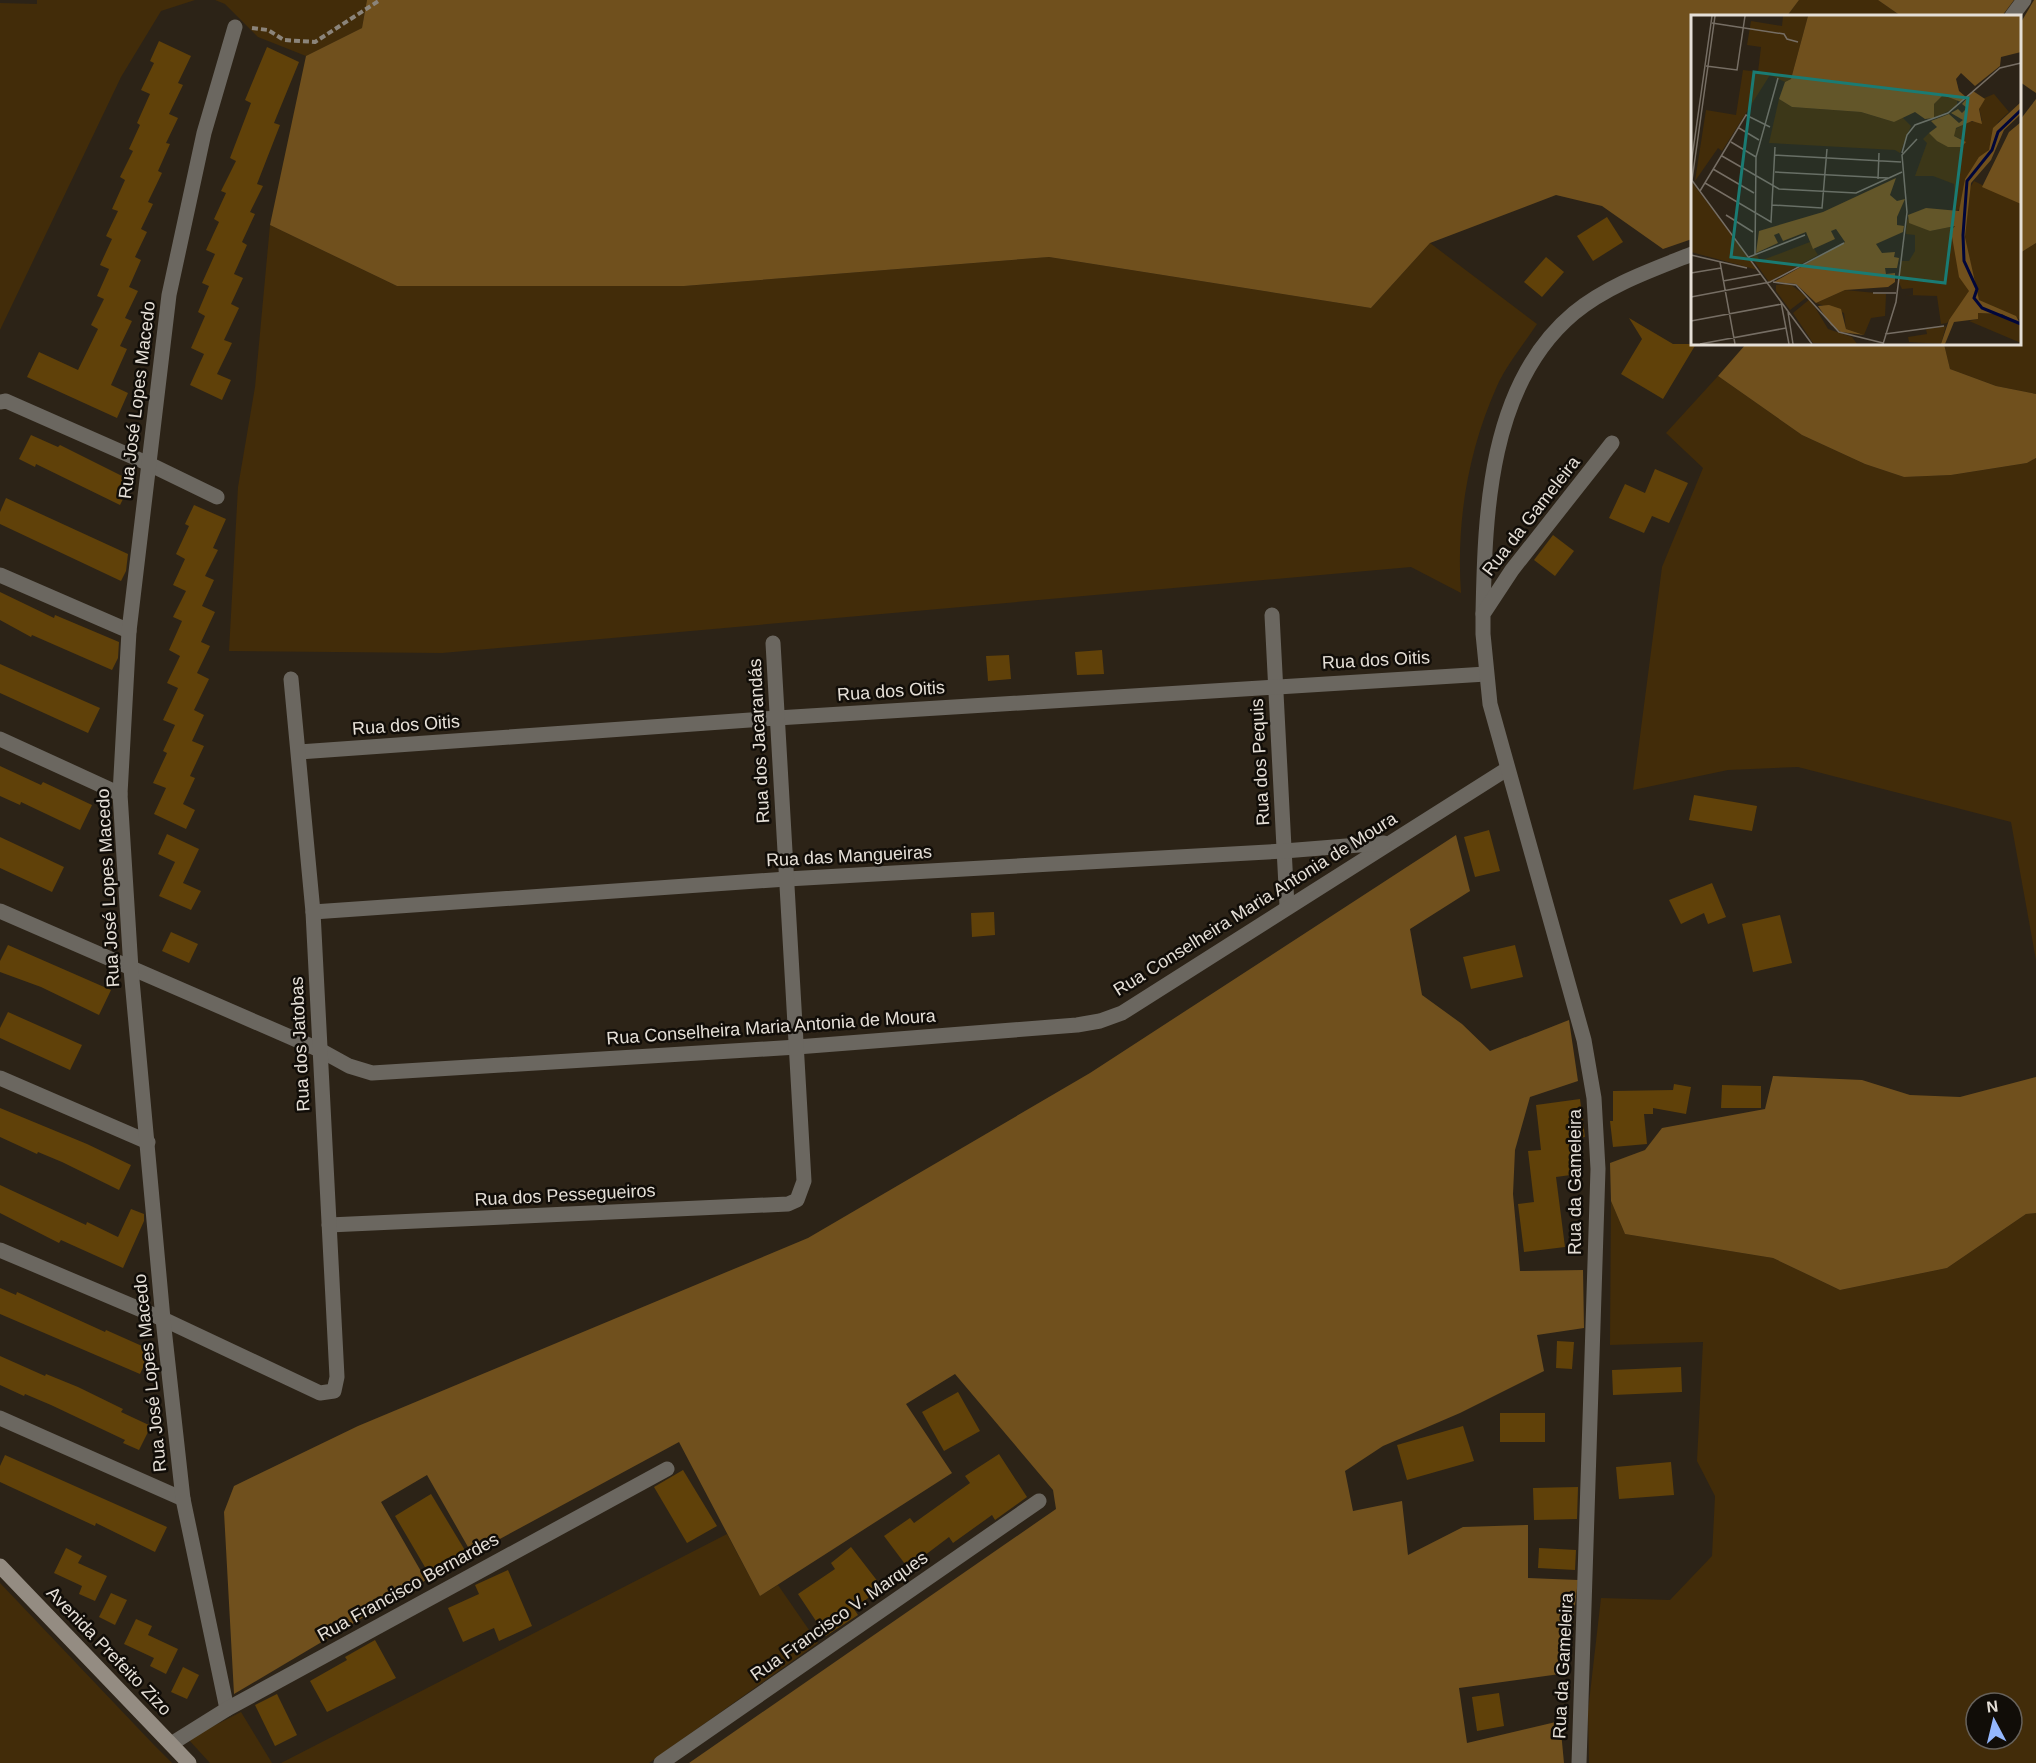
<svg xmlns="http://www.w3.org/2000/svg" width="2036" height="1763" font-family="Helvetica,sans-serif">
<rect width="100%" height="100%" fill="#2c2317"/>
<g fill="#422c09" fill-rule="evenodd">
<polygon points="37,0 195,0 161,11 121,77 0,330 0,3 37,4"/>
<polygon points="215,0 367,0 362,28 306,56 258,37 225,4"/>
<polygon points="1799,0 1878,0 1901,16 1787,16"/>
<path d="M270 225 397 286H684L1049 257 1371 308 1430 243 1537 324C1524 344 1507 364 1497 386 1468 451 1456 522 1461 593L1411 567 442 653 229 651 238 487 255 387Z"/>
<polygon points="2036,243 2036,394 1996,386 1950,369 1944,344 2020,344 2020,253"/>
<polygon points="1718,376 1802,435 1865,464 1904,477 1951,475 2027,463 2036,458 2036,960 2011,822 1798,767 1728,770 1633,790 1662,567 1703,468 1666,433"/>
<path d="M1611 1201 1625 1234 1773 1258 1840 1290 1947 1268 2026 1214 2036 1213V1763H1589L1588 1711 1601 1598 1670 1600 1712 1556 1715 1496 1697 1461 1703 1342 1610 1345ZM1976 1703H2012V1739H1976Z"/>
<polygon points="727,1534 760,1596 778,1585 818,1643 649,1763 281,1763"/>
<polygon points="0,1583 154,1745 172,1763 0,1763"/>
<polygon points="241,1712 272,1763 210,1763 188,1739"/>
</g>
<g fill="#70501d">
<polygon points="367,0 1799,0 1787,16 1692,16 1692,239 1663,249 1602,206 1556,195 1430,243 1371,308 1049,257 684,286 397,286 270,225 306,56 362,28"/>
<polygon points="1878,0 2014,0 2002,16 1901,16"/>
<polygon points="2034,0 2036,0 2036,93 2020,82 2020,24"/>
<polygon points="2036,99 2036,243 2020,253 2020,215 2022,212 2020,210 2020,120"/>
<polygon points="1746,344 1944,344 1950,369 1996,386 2036,394 2036,458 2027,463 1951,475 1904,477 1865,464 1802,435 1718,376"/>
<polygon points="1456,835 1470,891 1410,929 1422,995 1462,1024 1490,1051 1569,1020 1578,1081 1530,1097 1515,1150 1513,1194 1520,1271 1583,1270 1584,1328 1537,1335 1544,1371 1460,1413 1383,1446 1345,1471 1353,1511 1402,1501 1408,1555 1463,1527 1528,1525 1528,1578 1578,1580 1567,1673 1459,1688 1467,1743 1560,1721 1564,1763 689,1763 1056,1509 1053,1490 955,1374 906,1404 952,1473 760,1596 679,1442 472,1554 427,1475 381,1502 426,1580 234,1694 224,1512 234,1486 358,1426 808,1238 1090,1073"/>
<polygon points="1773,1076 1862,1080 1910,1095 1960,1097 2036,1077 2036,1213 2026,1214 1947,1268 1840,1290 1773,1258 1625,1234 1611,1201 1610,1163 1645,1150 1662,1128 1765,1109"/>
</g>
<g fill="#604109">
<polygon points="159,41 191,56 178,83 183,85 169,114 178,118 166,143 170,144 158,171 162,173 148,202 153,204 141,229 147,232 135,257 141,260 129,287 138,291 125,318 132,321 120,346 127,349 111,385 128,393 117,418 27,377 39,352 78,370 98,329 91,325 104,299 97,296 109,269 100,265 112,239 106,236 118,211 112,209 125,180 120,177 133,151 129,149 140,125 137,123 150,94 141,90 154,63 150,61"/>
<polygon points="267,47 299,62 274,123 280,125 257,184 263,186 250,212 255,214 242,242 247,245 234,274 243,278 231,304 239,308 224,340 232,343 217,374 231,380 222,400 190,385 204,354 191,348 205,316 198,312 209,286 202,283 215,254 206,250 219,222 214,219 226,193 221,191 236,161 230,158 251,103 245,100"/>
<polygon points="1607,217 1623,242 1593,261 1577,236"/>
<polygon points="1546,257 1564,272 1542,297 1524,282"/>
<polygon points="1629,318 1673,344 1696,344 1663,399 1621,374 1642,339"/>
<polygon points="31,435 58,447 60,445 132,481 120,505 36,464 35,467 19,459"/>
<polygon points="1655,469 1688,483 1669,523 1652,516 1644,533 1609,518 1625,484 1645,493"/>
<polygon points="6,498 128,554 126,571 121,581 0,524 0,512"/>
<polygon points="194,505 226,519 213,548 218,550 205,576 214,580 202,606 215,612 201,642 210,646 197,673 209,679 194,710 204,715 192,741 204,746 190,776 195,778 183,804 195,810 186,829 154,814 166,788 153,783 167,753 163,751 175,725 163,720 178,688 167,683 180,656 169,650 182,621 173,617 186,591 173,585 185,559 176,554 189,526 185,524"/>
<polygon points="1553,535 1574,551 1555,576 1534,560"/>
<polygon points="0,592 54,618 55,615 119,642 118,658 112,670 32,635 31,637 0,620"/>
<polygon points="1102,650 1104,674 1077,675 1075,652"/>
<polygon points="1009,655 1011,679 988,681 986,656"/>
<polygon points="0,664 100,708 88,733 0,693"/>
<polygon points="0,766 41,785 43,782 92,805 80,830 21,802 20,805 0,796"/>
<polygon points="1694,795 1757,806 1752,831 1689,820"/>
<polygon points="1489,830 1500,871 1475,877 1464,837"/>
<polygon points="167,834 199,849 183,883 201,891 191,910 159,896 175,862 158,854"/>
<polygon points="0,837 64,867 52,892 0,868"/>
<polygon points="1712,883 1726,917 1708,924 1704,913 1681,924 1669,900"/>
<polygon points="994,912 995,935 972,937 971,913"/>
<polygon points="1780,915 1792,963 1753,972 1742,924"/>
<polygon points="171,932 198,944 189,963 162,951"/>
<polygon points="8,945 111,990 99,1015 41,987 0,972 0,961"/>
<polygon points="1515,945 1523,977 1471,989 1463,957"/>
<polygon points="8,1012 82,1045 70,1070 0,1038 0,1028"/>
<polygon points="1674,1084 1691,1087 1686,1114 1653,1108 1653,1114 1644,1114 1647,1144 1613,1147 1610,1121 1613,1121 1613,1091 1673,1090"/>
<polygon points="1722,1085 1761,1086 1761,1108 1721,1108"/>
<polygon points="1580,1099 1585,1137 1574,1138 1578,1174 1556,1177 1565,1247 1524,1252 1518,1204 1534,1202 1528,1151 1541,1150 1536,1105"/>
<polygon points="0,1108 87,1144 131,1165 119,1190 62,1162 38,1152 37,1154 0,1137"/>
<polygon points="0,1185 86,1225 87,1222 118,1237 131,1209 144,1214 144,1221 123,1268 61,1240 59,1243 0,1213"/>
<polygon points="0,1288 16,1295 17,1292 105,1332 106,1330 151,1350 140,1374 0,1314"/>
<polygon points="1557,1341 1574,1342 1572,1369 1556,1368"/>
<polygon points="0,1356 45,1376 46,1374 78,1387 123,1409 121,1412 151,1426 139,1450 123,1443 125,1440 51,1405 25,1394 24,1396 0,1385"/>
<polygon points="1681,1367 1682,1392 1613,1395 1612,1370"/>
<polygon points="958,1392 980,1431 944,1451 922,1412"/>
<rect x="1500" y="1413" width="45" height="29"/>
<polygon points="1463,1426 1474,1461 1407,1480 1397,1445"/>
<polygon points="999,1454 1027,1497 995,1520 992,1515 953,1543 949,1537 908,1568 884,1536 910,1518 914,1523 970,1483 965,1476"/>
<polygon points="5,1455 167,1527 155,1552 96,1523 95,1526 0,1482 0,1466"/>
<polygon points="1671,1462 1674,1495 1619,1499 1616,1467"/>
<polygon points="683,1470 717,1526 687,1543 654,1487"/>
<polygon points="1578,1487 1577,1519 1534,1520 1533,1488"/>
<polygon points="431,1494 466,1552 429,1574 395,1516"/>
<polygon points="851,1547 882,1587 854,1609 858,1615 826,1636 798,1594 835,1569 831,1563"/>
<polygon points="66,1548 82,1556 78,1563 107,1576 95,1601 79,1594 82,1586 54,1573"/>
<polygon points="1539,1548 1576,1550 1575,1570 1538,1568"/>
<polygon points="508,1570 532,1626 499,1641 494,1628 463,1642 448,1608 479,1594 475,1585"/>
<polygon points="111,1593 127,1600 115,1625 99,1617"/>
<polygon points="136,1619 152,1626 148,1635 178,1649 166,1674 150,1666 154,1658 124,1644"/>
<polygon points="375,1640 396,1678 327,1712 310,1681 347,1660 345,1657"/>
<polygon points="183,1667 199,1675 187,1699 171,1692"/>
<polygon points="1499,1693 1504,1726 1477,1731 1472,1697"/>
<polygon points="277,1694 297,1735 275,1746 255,1705"/>
</g>
<g fill="none" stroke-linecap="round" stroke-linejoin="round">
<polyline stroke="#8b847a" stroke-width="4" stroke-dasharray="6 3" stroke-linecap="butt" points="252,28 268,30 284,40 315,42 380,0"/>
<g stroke="#6b6760" stroke-width="15">
<polyline points="2012,16 2024,0"/>
<polyline points="0,402 6,401 149,464 217,497"/>
<polyline points="0,575 129,631"/>
<path d="M1483 614C1485 511 1489 384 1574 313 1608 285 1652 270 1692 254"/>
<polyline points="1272,615 1287,906"/>
<polyline points="0,739 120,794"/>
<polyline points="299,752 777,718 1486,674"/>
<polyline points="0,911 320,1050 349,1066 372,1073 797,1047 1077,1025 1100,1021 1122,1013 1507,769"/>
<polyline points="313,912 787,879 1284,851 1384,843"/>
<polyline points="0,1078 148,1142"/>
<polyline points="329,1225 788,1204 797,1200 804,1181 773,643"/>
<polyline points="0,1250 163,1319 320,1393 334,1391 337,1377 313,912 291,679"/>
<polyline points="0,1418 183,1499"/>
<polyline points="227,1709 183,1499 163,1319 131,969 120,794 129,631 169,295 204,133 235,27"/>
<polyline points="171,1744 227,1709 667,1469"/>
<polyline points="661,1763 1039,1501"/>
<polyline points="1579,1763 1598,1169 1594,1098 1584,1040 1490,704 1483,634 1483,614 1512,570 1612,443"/>
</g>
<polyline stroke="#948c82" stroke-width="15" points="0,1566 189,1763"/>
</g>
<g text-anchor="middle" dominant-baseline="central" stroke-width="5" stroke-linejoin="round" paint-order="stroke">
<g font-size="18" fill="#e5dfd7" stroke="#110d08">
<text transform="translate(137 400) rotate(-83)">Rua José Lopes Macedo</text>
<text transform="translate(1531 516) rotate(-52)">Rua da Gameleira</text>
<text transform="translate(1376 660) rotate(-3)">Rua dos Oitis</text>
<text transform="translate(891 691) rotate(-4)">Rua dos Oitis</text>
<text transform="translate(406 725) rotate(-4)">Rua dos Oitis</text>
<text transform="translate(759 741) rotate(-93)">Rua dos Jacarandás</text>
<text transform="translate(1260 762) rotate(-93)">Rua dos Pequis</text>
<text transform="translate(849 856) rotate(-3)">Rua das Mangueiras</text>
<text transform="translate(108 888) rotate(-93)">Rua José Lopes Macedo</text>
<text transform="translate(1255 904) rotate(-32)">Rua Conselheira Maria Antonia de Moura</text>
<text transform="translate(771 1027) rotate(-4)">Rua Conselheira Maria Antonia de Moura</text>
<text transform="translate(300 1044) rotate(-93)">Rua dos Jatobas</text>
<text transform="translate(1575 1182) rotate(-90)">Rua da Gameleira</text>
<text transform="translate(565 1195) rotate(-3)">Rua dos Pessegueiros</text>
<text transform="translate(150 1373) rotate(-96)">Rua José Lopes Macedo</text>
<text transform="translate(408 1587) rotate(-29)">Rua Francisco Bernardes</text>
<text transform="translate(839 1616) rotate(-35)">Rua Francisco V. Marques</text>
<text transform="translate(109 1651) rotate(46)">Avenida Prefeito Zizo</text>
<text transform="translate(1563 1666) rotate(-87)">Rua da Gameleira</text>
</g>
</g>
<g transform="translate(1691 15)">
<rect width="330" height="330" fill="#2c2317"/>
<path d="M92 1H117L100 64 94 67 79 60 31 136 27 133 4 166 15 95 45 100 52 55 67 57 70 32 56 30 60 6 91 11ZM303 79 318 97 307 107 298 135 274 164 271 193 264 196 263 169 242 161H224L236 128 232 124 238 118 257 131 272 125 263 121V115L277 107 291 106 288 93 291 84ZM252 80 266 85V92L243 103V89ZM88 84 101 92 170 97 203 107 210 101 220 111 209 138 204 135 78 128ZM0 166 67 255 0 237ZM283 166 330 189V305L287 285 274 222 278 175ZM216 204 239 216 264 211 268 258 279 276 256 308 250 309 246 281 214 280H222V273L211 274 207 266 210 246H218L224 236V220L215 219ZM119 227 127 240 78 267 60 242 66 240 69 246ZM99 269 116 282 99 295 85 276V270ZM154 275 195 279 194 301 180 303 173 320 155 314 153 298 125 288ZM119 284 137 314 161 322 166 329 122 328 102 298ZM287 298 311 299 330 310V328L278 306 287 304ZM255 311 250 329 218 327 217 322 236 319 235 314Z" fill="#422c09"/>
<path d="M117 1H330V37L310 42 309 51 284 71 270 58 265 64 268 76 275 82 270 87 252 80 243 89V103L234 104 224 97 203 107 170 97 101 92 88 84 94 67 100 64ZM282 76 294 84 288 94 291 109 281 106 265 113 263 121 275 127 270 132H257L246 126 238 118 246 112 240 106 258 99 268 108 272 105 260 98 267 94 271 98 276 93 271 89ZM330 87V99L313 115 300 145 280 168 274 222 288 285 325 301 330 310 311 299 287 298V304L263 307 254 329H250L258 305 278 276 268 262 260 216 264 211 239 216 218 208 217 200 235 193 268 196 274 164 288 142 298 135 302 113ZM330 107V189L291 172 318 117ZM205 163 199 180 206 186 214 184 206 202V210L213 211 212 217 185 229 191 238 204 237 203 242 208 243 206 253H194L195 259 204 258V267L197 272 154 275 125 288 105 269 83 267 154 227 145 214 140 216 144 224 122 234 115 217 92 226 88 218 83 220 87 228 65 238 68 216 132 197ZM138 290 150 294 155 314 173 320 150 317 140 310 127 291Z" fill="#70501d"/>
<path fill="none" stroke="#00063a" stroke-width="3" d="M330 95 307 117 301 135 276 166 272 220 273 246 286 274 283 283 291 293 330 309"/>
<path fill="none" stroke="#766e64" stroke-width="1.5" d="M21 8 93 19 96 24 107 27M15 51 46 55 54 1M48 113 68 125M40 127 65 142M211 138 216 120 224 110 257 98 309 53 330 48M84 140 210 147M31 141 88 174 165 178 211 157M0 150 21 1M22 154 63 178M84 157 197 163M0 164 121 329M187 164 188 138M1 165 24 1M14 168 80 207 84 132M9 176 55 100 79 112M81 190 131 193 136 134M35 200 62 217M64 239 65 142 87 63M0 240 56 253M58 242 114 220M29 247 44 329M0 258 30 253M32 266 70 259M82 267 105 270 148 317 192 328M182 278H205M0 282 79 267 153 228M90 287 98 329M97 297 102 329M0 306 91 289M194 319 253 311M9 329 95 313M192 329 205 287 216 197 211 140 226 124"/>
<path fill="#1a7b73" fill-opacity="0.15" stroke="#1a7b73" stroke-width="3" d="M63 57 277 83 254 268 40 242Z"/>
<rect width="330" height="330" fill="none" stroke="#e5dfd7" stroke-width="3"/>
</g>
<g transform="translate(1994 1721) rotate(353)"><circle r="28" fill="#110d08" stroke="#66615b" stroke-width="1.5"/>
<path d="M0-4.5L10 22L0 15L-10 22Z" fill="#94b7fd"/>
<text y="-9" font-size="16" font-weight="bold" text-anchor="middle" fill="#e5dfd7">N</text>
</g>
</svg>
